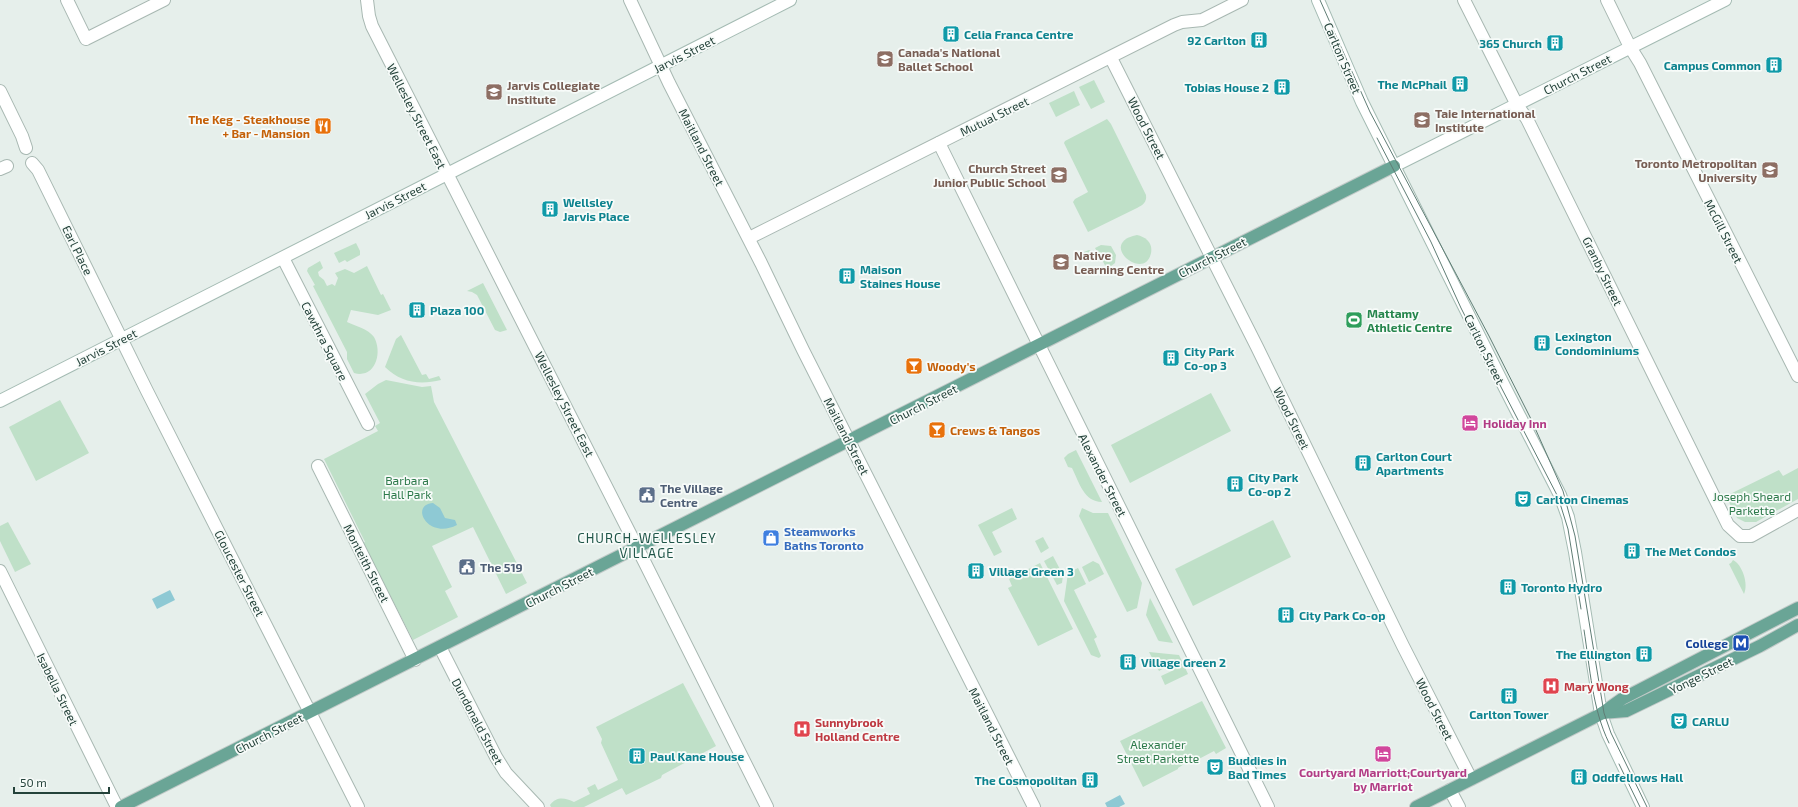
<svg xmlns="http://www.w3.org/2000/svg" width="1798" height="807" font-family="'Exo 2',sans-serif">
<rect width="100%" height="100%" fill="#e6efeb"/>
<g fill="#bfe0c8">
<polygon points="1094,80 1105,102 1091,109 1079,87"/>
<polygon points="1074,91 1080,105 1056,117 1049,103"/>
<path d="M1107 119 1111 124 1146 195C1147 202 1143 205 1137 208L1088 232 1073 202 1075 199 1088 192 1064 143 1065 141Z"/>
<path d="M1137 235C1146 237 1153 243 1151 253 1145 283 1096 243 1137 235Z"/>
<polygon points="356,243 360,251 360,255 347,262 345,260 339,263 334,253"/>
<polygon points="1101,245 1111,246 1116,255 1115,263 1107,269 1100,256 1096,262 1084,254 1084,252 1089,250 1099,255 1095,248"/>
<path d="M320 261 323 268 318 272 319 276 324 280 327 286 332 284 335 286 338 278 335 273 345 269 354 273 367 266 381 295 383 294 391 310 378 315 351 310 347 322C356 326 368 329 374 337 383 353 375 379 354 373L347 359V352L313 286 315 285 307 271 308 268Z"/>
<polygon points="483,283 507,330 500,332 495,330 477,295 472,292 467,291"/>
<path d="M401 335 422 375 426 374 429 379 439 376 441 380C420 385 401 383 385 367L396 339Z"/>
<polygon points="386,380 422,387 431,386 434,402 527,583 506,594 473,527 432,546 452,587 445,591 458,617 413,640 363,543 365,542 324,459 378,431 375,426 380,423 365,394 378,384"/>
<polygon points="1211,393 1231,431 1130,483 1111,445"/>
<polygon points="60,400 89,453 36,481 9,427"/>
<path d="M1076 450 1102 502C1084 502 1079 482 1072 468L1068 467 1064 458 1068 454Z"/>
<polygon points="1798,468 1798,499 1756,522 1745,522 1737,518 1726,496 1779,470 1783,476"/>
<polygon points="1012,508 1017,519 992,532 1002,552 994,556 978,525"/>
<polygon points="1082,508 1093,513 1108,513 1142,583 1137,608 1127,612 1079,516"/>
<polygon points="1273,520 1291,557 1193,606 1175,569"/>
<polygon points="8,522 31,564 15,572 0,541 0,526"/>
<polygon points="1043,537 1049,548 1041,553 1035,541"/>
<polygon points="1053,556 1063,575 1062,583 1057,585 1044,561"/>
<path d="M1733 560C1742 564 1749 584 1744 594L1729 564 1731 563Z"/>
<polygon points="1093,561 1099,564 1104,574 1089,582 1082,567"/>
<polygon points="1040,563 1073,629 1038,646 1008,588 1012,586 1009,579"/>
<polygon points="1078,568 1086,584 1074,590 1097,637 1094,639 1101,656 1099,658 1091,655 1064,601 1068,573"/>
<polygon points="1150,598 1173,643 1159,641 1158,640 1146,615"/>
<polygon points="1149,652 1179,655 1188,674 1165,685 1161,676 1174,670 1171,664 1159,671"/>
<path d="M683 683 716 746 662 775 661 778 626 795 622 788 584 807H551L550 805C557 796 565 798 574 802L590 794 587 788 595 784 598 790 618 780 601 743 602 739 596 727Z"/>
<polygon points="1202,701 1226,748 1216,754 1214,751 1197,760 1195,757 1178,768 1178,769 1143,787 1120,741"/>
</g>
<g fill="#8ec9d4">
<path d="M433 503 440 508 445 518 455 520 457 525C428 540 409 505 433 503Z"/>
<polygon points="170,590 175,600 157,609 152,599"/>
<polygon points="1120,795 1125,804 1119,807 1107,807 1105,803"/>
</g>
<g fill="none" stroke-linecap="round" stroke-linejoin="round">
<g stroke="#a8b8b2" stroke-width="14">
<g id="minor">
<polyline points="67,0 86,39 164,0"/>
<polyline points="630,0 669,83 761,263 803,350 1034,807"/>
<polyline points="1464,0 1517,105 1527,119 1728,525 1740,536 1751,536 1798,510"/>
<polyline points="1607,0 1630,47 1640,63 1798,376"/>
<polyline points="1111,58 1257,347 1403,646 1471,779"/>
<polyline points="0,91 22,136 26,148"/>
<polyline points="939,143 1268,807"/>
<polyline points="32,163 38,170 147,391 358,807"/>
<polyline points="0,169 7,166"/>
<polyline points="749,238 1174,25 1182,22 1202,20 1242,0"/>
<polyline points="283,258 368,424"/>
<polyline points="318,466 415,660"/>
<polyline points="0,571 117,807"/>
<polyline points="440,647 496,757 506,773 538,807"/>
<polyline points="1450,790 1459,807"/>
</g>
</g>
<g stroke="#a8b8b2" stroke-width="14">
<polyline id="tertiary" points="367,0 369,16 372,26 645,563 767,807"/>
</g>
<g stroke="#a4bbb3" stroke-width="14">
<g id="secondary">
<polyline points="1318,0 1362,102 1504,386 1560,495 1568,517 1575,552 1601,714 1608,734 1643,807"/>
<polyline points="1394,166 1725,0"/>
<polyline points="0,401 790,0"/>
</g>
</g>
<g stroke="#c2cac8" stroke-width="14">
<g id="primary">
<polyline points="1602,713 1626,711 1760,646 1798,625"/>
<polyline points="121,807 1394,166"/>
<polyline points="1416,807 1601,714 1622,699 1798,608"/>
</g>
</g>
<use href="#minor" stroke="#fff" stroke-width="12"/>
<use href="#tertiary" stroke="#fff" stroke-width="12"/>
<use href="#secondary" stroke="#fff" stroke-width="12"/>
<use href="#primary" stroke="#6aa596" stroke-width="12"/>
<g stroke="#5f7d75" stroke-width="1">
<polyline points="1320,0 1370,112 1489,336 1531,419 1563,491 1575,536 1604,713 1611,733 1647,807"/>
<polyline points="1377,138 1431,242 1461,308 1501,387 1558,497 1568,529 1581,609"/>
<path d="M1584 630C1590 668 1592 708 1609 743"/>
<polyline points="1619,764 1640,807"/>
</g>
</g>
<defs>
<g id="building-square" transform="scale(0.9)"><rect x="-9" y="-9" width="18" height="18" rx="4" fill="#0f9aa8" stroke="#f7fbf9"/><path d="M-4-6H4V6H1V3H-1V6H-4ZM-2.5-4.3h1.7v1.8h-1.7ZM.8-4.3h1.7v1.8H.8ZM-2.5-1h1.7V.8h-1.7ZM.8-1h1.7V.8H.8Z" fill="#fff"/></g>
<g id="school-square" transform="scale(0.9)"><rect x="-9" y="-9" width="18" height="18" rx="4" fill="#8d6e63" stroke="#f7fbf9"/><path d="M0-5L7-2L0 1L-7-2ZM-4 1L0 2.5L4 1V4Q0 6-4 4Z" fill="#fff"/></g>
<g id="university-square" transform="scale(0.9)"><rect x="-9" y="-9" width="18" height="18" rx="4" fill="#8d6e63" stroke="#f7fbf9"/><path d="M0-5L7-2L0 1L-7-2ZM-4 1L0 2.5L4 1V4Q0 6-4 4Z" fill="#fff"/></g>
<g id="restaurant-square" transform="scale(0.9)"><rect x="-9" y="-9" width="18" height="18" rx="4" fill="#e8710a" stroke="#f7fbf9"/><path d="M-5-6h1v4h1v-4h1v4h1v-4h1v5L-1.5 .5V6h-2V.5L-5-1ZM5-6V6H3V1.5H1.5Q1.5-4 5-6Z" fill="#fff"/></g>
<g id="stadium-square" transform="scale(0.9)"><rect x="-9" y="-9" width="18" height="18" rx="4" fill="#2e9e5b" stroke="#f7fbf9"/><path d="M0-5a6.5 5 0 1 0 0 10a6.5 5 0 1 0 0-10ZM-3.5-1.8h7v3.6h-7Z" fill="#fff"/></g>
<g id="bar-square" transform="scale(0.9)"><rect x="-9" y="-9" width="18" height="18" rx="4" fill="#e8710a" stroke="#f7fbf9"/><path d="M-6-5H6L.8 .8V4.5H3.5V6h-7V4.5H-.8V.8Z" fill="#fff"/></g>
<g id="hotel-square" transform="scale(0.9)"><rect x="-9" y="-9" width="18" height="18" rx="4" fill="#d1479c" stroke="#f7fbf9"/><path d="M-6-4.5h1.5V1H6V5H4.5V3h-9V5H-6ZM-4 0a1.8 1.8 0 1 1 3.6 0ZM.5 0V-2.5h3Q6-2.5 6 0Z" fill="#fff"/></g>
<g id="civic-square" transform="scale(0.9)"><rect x="-9" y="-9" width="18" height="18" rx="4" fill="#5c6f8a" stroke="#f7fbf9"/><path d="M-.6-6.5H3V-4.5H.6V-3L4-1V1h2V6H-6V1h2V-1L-.6-3ZM-1.2 2.5V6h2.4V2.5Z" fill="#fff"/></g>
<g id="theatre-square" transform="scale(0.9)"><rect x="-9" y="-9" width="18" height="18" rx="4" fill="#0f9aa8" stroke="#f7fbf9"/><path d="M-5-5.5Q0-4 5-5.5V0Q5 5 0 6Q-5 5-5 0ZM-3.3-2.5H-1v1.5H-3.3ZM1-2.5H3.3v1.5H1ZM-2.8 1Q0 5.5 2.8 1Z" fill="#fff"/></g>
<g id="shop-square" transform="scale(0.9)"><rect x="-9" y="-9" width="18" height="18" rx="4" fill="#3f7fe0" stroke="#f7fbf9"/><path d="M-5-2.5h2.3a2.7 3.5 0 0 1 5.4 0H5L5.5 6h-11ZM-1.5-2.5h3a1.5 2.3 0 0 0-3 0Z" fill="#fff"/></g>
<g id="metro-square" transform="scale(0.9)"><rect x="-9" y="-9" width="18" height="18" rx="4" fill="#1a4fb4" stroke="#f7fbf9"/><path d="M-5.5 5V-5H-3L0 0L3-5H5.5V5H3V-.5L0 4L-3-.5V5Z" fill="#fff"/></g>
<g id="hospital-square" transform="scale(0.9)"><rect x="-9" y="-9" width="18" height="18" rx="4" fill="#e0444e" stroke="#f7fbf9"/><path d="M-5-5h3v3.5h4V-5h3V5h-3V1.5h-4V5h-3Z" fill="#fff"/></g>
</defs>
<g fill-rule="evenodd">
<use href="#building-square" x="951" y="34"/>
<use href="#building-square" x="1259" y="40"/>
<use href="#building-square" x="1555" y="43"/>
<use href="#school-square" x="885" y="59"/>
<use href="#building-square" x="1774" y="65"/>
<use href="#building-square" x="1460" y="84"/>
<use href="#building-square" x="1282" y="87"/>
<use href="#school-square" x="494" y="92"/>
<use href="#university-square" x="1422" y="120"/>
<use href="#restaurant-square" x="323" y="126"/>
<use href="#university-square" x="1770" y="170"/>
<use href="#school-square" x="1059" y="175"/>
<use href="#building-square" x="550" y="209"/>
<use href="#school-square" x="1061" y="262"/>
<use href="#building-square" x="847" y="276"/>
<use href="#building-square" x="417" y="310"/>
<use href="#stadium-square" x="1354" y="320"/>
<use href="#building-square" x="1542" y="343"/>
<use href="#building-square" x="1171" y="358"/>
<use href="#bar-square" x="914" y="366"/>
<use href="#hotel-square" x="1470" y="423"/>
<use href="#bar-square" x="937" y="430"/>
<use href="#building-square" x="1363" y="463"/>
<use href="#building-square" x="1235" y="484"/>
<use href="#civic-square" x="647" y="495"/>
<use href="#theatre-square" x="1523" y="499"/>
<use href="#shop-square" x="771" y="538"/>
<use href="#building-square" x="1632" y="551"/>
<use href="#civic-square" x="467" y="567"/>
<use href="#building-square" x="976" y="571"/>
<use href="#building-square" x="1508" y="587"/>
<use href="#building-square" x="1286" y="615"/>
<use href="#metro-square" x="1741" y="643"/>
<use href="#building-square" x="1644" y="654"/>
<use href="#building-square" x="1128" y="662"/>
<use href="#hospital-square" x="1551" y="686"/>
<use href="#building-square" x="1509" y="696"/>
<use href="#theatre-square" x="1679" y="721"/>
<use href="#hospital-square" x="802" y="729"/>
<use href="#hotel-square" x="1383" y="754"/>
<use href="#building-square" x="637" y="756"/>
<use href="#theatre-square" x="1215" y="767"/>
<use href="#building-square" x="1579" y="777"/>
<use href="#building-square" x="1090" y="780"/>
</g>
<g text-anchor="middle" dominant-baseline="central" stroke-width="3.5" stroke-linejoin="round" paint-order="stroke">
<g font-size="12" font-weight="bold" fill="#0d838f" stroke="#f7fbf9" text-anchor="start">
<text x="964" y="34">Celia Franca Centre</text>
<text x="1246" y="40" text-anchor="end">92 Carlton</text>
<text x="1542" y="43" text-anchor="end">365 Church</text>
<text x="1761" y="65" text-anchor="end">Campus Common</text>
<text x="1447" y="84" text-anchor="end">The McPhail</text>
<text x="1269" y="87" text-anchor="end">Tobias House 2</text>
<text x="563" y="202">Wellsley<tspan x="563" dy="14">Jarvis Place</tspan></text>
<text x="860" y="269">Maison<tspan x="860" dy="14">Staines House</tspan></text>
<text x="430" y="310">Plaza 100</text>
<text x="1555" y="336">Lexington<tspan x="1555" dy="14">Condominiums</tspan></text>
<text x="1184" y="351">City Park<tspan x="1184" dy="14">Co-op 3</tspan></text>
<text x="1376" y="456">Carlton Court<tspan x="1376" dy="14">Apartments</tspan></text>
<text x="1248" y="477">City Park<tspan x="1248" dy="14">Co-op 2</tspan></text>
<text x="1536" y="499">Carlton Cinemas</text>
<text x="1645" y="551">The Met Condos</text>
<text x="989" y="571">Village Green 3</text>
<text x="1521" y="587">Toronto Hydro</text>
<text x="1299" y="615">City Park Co-op</text>
<text x="1631" y="654" text-anchor="end">The Ellington</text>
<text x="1141" y="662">Village Green 2</text>
<text x="1509" y="714" text-anchor="middle">Carlton Tower</text>
<text x="1692" y="721">CARLU</text>
<text x="650" y="756">Paul Kane House</text>
<text x="1228" y="760">Buddies in<tspan x="1228" dy="14">Bad Times</tspan></text>
<text x="1592" y="777">Oddfellows Hall</text>
<text x="1077" y="780" text-anchor="end">The Cosmopolitan</text>
</g>
<g font-size="12" font-weight="bold" fill="#785e54" stroke="#f7fbf9" text-anchor="start">
<text x="898" y="52">Canada's National<tspan x="898" dy="14">Ballet School</tspan></text>
<text x="507" y="85">Jarvis Collegiate<tspan x="507" dy="14">Institute</tspan></text>
<text x="1435" y="113">Taie International<tspan x="1435" dy="14">Institute</tspan></text>
<text x="1757" y="163" text-anchor="end">Toronto Metropolitan<tspan x="1757" dy="14">University</tspan></text>
<text x="1046" y="168" text-anchor="end">Church Street<tspan x="1046" dy="14">Junior Public School</tspan></text>
<text x="1074" y="255">Native<tspan x="1074" dy="14">Learning Centre</tspan></text>
</g>
<g font-size="12" fill="#24423a" stroke="#f7fbf9">
<text transform="translate(684 54) rotate(-27)">Jarvis Street</text>
<text transform="translate(1343 58) rotate(67)">Carlton Street</text>
<text transform="translate(1577 74) rotate(-27)">Church Street</text>
<text transform="translate(417 116) rotate(63)">Wellesley Street East</text>
<text transform="translate(994 116) rotate(-26)">Mutual Street</text>
<text transform="translate(1147 128) rotate(63)">Wood Street</text>
<text transform="translate(702 147) rotate(63)">Maitland Street</text>
<text transform="translate(395 200) rotate(-27)">Jarvis Street</text>
<text transform="translate(1724 231) rotate(63)">McGill Street</text>
<text transform="translate(78 250) rotate(64)">Earl Place</text>
<text transform="translate(1212 257) rotate(-27)">Church Street</text>
<text transform="translate(1603 271) rotate(64)">Granby Street</text>
<text transform="translate(325 341) rotate(63)">Cawthra Square</text>
<text transform="translate(106 347) rotate(-27)">Jarvis Street</text>
<text transform="translate(1485 349) rotate(64)">Carlton Street</text>
<text transform="translate(565 404) rotate(63)">Wellesley Street East</text>
<text transform="translate(923 404) rotate(-27)">Church Street</text>
<text transform="translate(1292 418) rotate(64)">Wood Street</text>
<text transform="translate(847 436) rotate(63)">Maitland Street</text>
<text transform="translate(1103 475) rotate(63)">Alexander Street</text>
<text transform="translate(367 563) rotate(63)">Monteith Street</text>
<text transform="translate(240 573) rotate(63)">Gloucester Street</text>
<text transform="translate(559 587) rotate(-27)">Church Street</text>
<text transform="translate(1701 675) rotate(-26)">Yonge Street</text>
<text transform="translate(58 689) rotate(64)">Isabella Street</text>
<text transform="translate(1435 709) rotate(63)">Wood Street</text>
<text transform="translate(478 721) rotate(62)">Dundonald Street</text>
<text transform="translate(992 726) rotate(63)">Maitland Street</text>
<text transform="translate(269 733) rotate(-27)">Church Street</text>
</g>
<g font-size="12" font-weight="bold" fill="#c56008" stroke="#f7fbf9" text-anchor="start">
<text x="310" y="119" text-anchor="end">The Keg - Steakhouse<tspan x="310" dy="14">+ Bar - Mansion</tspan></text>
<text x="927" y="366">Woody's</text>
<text x="950" y="430">Crews &amp; Tangos</text>
</g>
<g font-size="12" font-weight="bold" fill="#27864d" stroke="#f7fbf9" text-anchor="start">
<text x="1367" y="313">Mattamy<tspan x="1367" dy="14">Athletic Centre</tspan></text>
</g>
<g font-size="12" font-weight="bold" fill="#b23c85" stroke="#f7fbf9" text-anchor="start">
<text x="1483" y="423">Holiday Inn</text>
<text x="1383" y="772" text-anchor="middle">Courtyard Marriott;Courtyard<tspan x="1383" dy="14">by Marriot</tspan></text>
</g>
<g font-size="12" fill="#2d7a4b" stroke="#f7fbf9">
<text x="407" y="480">Barbara<tspan x="407" dy="14">Hall Park</tspan></text>
<text x="1752" y="496">Joseph Sheard<tspan x="1752" dy="14">Parkette</tspan></text>
<text x="1158" y="744">Alexander<tspan x="1158" dy="14">Street Parkette</tspan></text>
</g>
<g font-size="12" font-weight="bold" fill="#4e5e75" stroke="#f7fbf9" text-anchor="start">
<text x="660" y="488">The Village<tspan x="660" dy="14">Centre</tspan></text>
<text x="480" y="567">The 519</text>
</g>
<g font-size="12" font-weight="bold" fill="#366cbe" stroke="#f7fbf9" text-anchor="start">
<text x="784" y="531">Steamworks<tspan x="784" dy="14">Baths Toronto</tspan></text>
</g>
<g font-size="12" font-weight="bold" fill="#164399" stroke="#f7fbf9" text-anchor="end">
<text x="1728" y="643">College</text>
</g>
<g font-size="12" font-weight="bold" fill="#be3a42" stroke="#f7fbf9" text-anchor="start">
<text x="1564" y="686">Mary Wong</text>
<text x="815" y="722">Sunnybrook<tspan x="815" dy="14">Holland Centre</tspan></text>
</g>
<g font-size="13" letter-spacing="1" fill="#1f5548" stroke="#f7fbf9">
<text x="647" y="538">CHURCH-WELLESLEY<tspan x="647" dy="15">VILLAGE</tspan></text>
</g>
</g>
<path d="M14 787v6h95v-6" fill="none" stroke="#24423a" stroke-width="2"/>
<text x="20" y="787" font-size="12" fill="#24423a" stroke="#f7fbf9" stroke-width="3" paint-order="stroke">50 m</text>
</svg>
